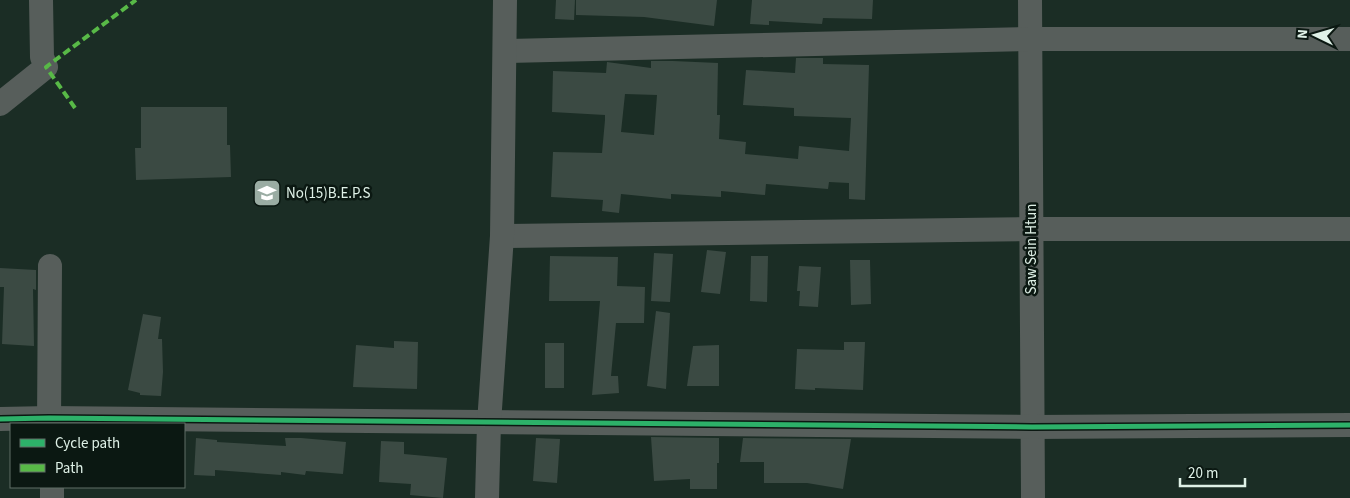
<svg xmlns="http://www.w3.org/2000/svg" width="1350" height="498" font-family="'Source Sans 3',sans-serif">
<rect width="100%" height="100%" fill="#1b2d25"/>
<g fill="#3b4a43" fill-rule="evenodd">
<polygon points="556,0 575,0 574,20 555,19"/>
<polygon points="576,0 717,0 714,26 644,17 576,15"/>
<polygon points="752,0 873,0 872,19 823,18 822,24 769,21 769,25 750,24"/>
<path d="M796 58H823V64L869 65 865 200 849 199V183L829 182 828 189 766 184 765 195 721 191V197L671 194V199L621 194 619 213 602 211 603 200 551 197 553 152 602 153 605 120V115L552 112 553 71 606 73 607 62 651 68V61H673L718 63 717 115H720L719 139 746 142 745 154 798 159 799 146 849 151 851 118 794 116V108L743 105 746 70 795 73ZM625 94 657 95 654 135 621 132Z"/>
<polygon points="141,107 227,107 227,145 230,145 231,177 136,180 135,148 141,148"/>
<polygon points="707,250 726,252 720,294 701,292"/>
<polygon points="654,253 673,254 670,302 651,301"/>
<polygon points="550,256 618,257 617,286 645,287 644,323 616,323 611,376 618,376 619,393 592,395 600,301 549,301"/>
<polygon points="751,256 768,256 767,302 750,301"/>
<polygon points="850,260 870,260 871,304 851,305"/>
<polygon points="799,266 821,267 818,307 799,306 800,291 797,291"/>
<polygon points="0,268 36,270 36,290 33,289 34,346 2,344 4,287 0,287"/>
<polygon points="656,311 670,313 666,389 647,386"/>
<polygon points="143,314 161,317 158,339 162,339 163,372 161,396 140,395 140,393 128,390"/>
<polygon points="394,341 418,342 417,389 353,387 356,345 394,348"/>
<polygon points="844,342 865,342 863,390 815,388 815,390 795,389 797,349 844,350"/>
<rect x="545" y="343" width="19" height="45"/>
<polygon points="719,345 719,386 687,386 693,346"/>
<polygon points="651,437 719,438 719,463 717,463 717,489 690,489 690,479 654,481"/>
<polygon points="196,438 217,440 217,442 286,446 285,438 301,438 346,442 343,474 306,471 305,475 281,472 281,475 215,470 215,476 194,475"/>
<polygon points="536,438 560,439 557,483 533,481"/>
<polygon points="743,438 851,439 843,489 807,483 764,483 764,462 740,462"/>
<polygon points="381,441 404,442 404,454 447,458 443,498 410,495 411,484 379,482"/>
</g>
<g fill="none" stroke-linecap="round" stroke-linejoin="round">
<g stroke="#575e5b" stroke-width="24">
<polyline points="1030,0 1033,498"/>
<polyline points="505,51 1030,39 1350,39"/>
<polyline points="0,104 46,67 42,57 41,0"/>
<polyline points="502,236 1031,229 1350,229"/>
<polyline points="0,419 49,418 1032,427 1350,425"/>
<polyline points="49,424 50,266"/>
<polyline points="52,487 52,498"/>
<polyline points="487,498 489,423 502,236 505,0"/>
</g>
<polyline stroke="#58b947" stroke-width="4" stroke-dasharray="8 4" stroke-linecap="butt" points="75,108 46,67 136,0"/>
<g stroke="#0b1812" stroke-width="8">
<polyline id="cycleway" points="0,419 49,418 1032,427 1350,425"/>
</g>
<use href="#cycleway" stroke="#2db169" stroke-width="5"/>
</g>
<defs>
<g id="school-square" transform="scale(1.4375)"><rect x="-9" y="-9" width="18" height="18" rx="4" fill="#9aaca3" stroke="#0b1812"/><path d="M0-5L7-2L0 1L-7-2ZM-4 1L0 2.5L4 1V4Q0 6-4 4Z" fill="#fff"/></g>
</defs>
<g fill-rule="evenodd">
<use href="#school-square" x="267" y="193"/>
</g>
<g text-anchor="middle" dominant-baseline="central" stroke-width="5" stroke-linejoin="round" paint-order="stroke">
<g font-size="15" fill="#dff1e7" stroke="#0b1812" text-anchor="start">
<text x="286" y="193">No(15)B.E.P.S</text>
</g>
<g font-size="15" fill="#dff1e7" stroke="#0b1812">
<text transform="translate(1031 249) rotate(-90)">Saw Sein Htun</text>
</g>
</g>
<rect x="10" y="423" width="175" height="65" fill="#0b1812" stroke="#606f67"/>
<rect x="20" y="439" width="25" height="8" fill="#2db169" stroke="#606f67"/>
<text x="55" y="448" font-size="15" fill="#dff1e7">Cycle path</text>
<rect x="20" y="464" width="25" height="8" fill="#58b947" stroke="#606f67"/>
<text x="55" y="473" font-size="15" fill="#dff1e7">Path</text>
<g transform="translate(1315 35) rotate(275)" stroke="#0b1812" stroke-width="4" paint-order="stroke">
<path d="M0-4L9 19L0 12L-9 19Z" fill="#dff1e7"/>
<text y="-8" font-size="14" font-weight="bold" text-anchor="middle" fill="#dff1e7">N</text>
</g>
<path d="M1180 478v8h65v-8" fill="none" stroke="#dff1e7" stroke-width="2.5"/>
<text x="1188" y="478" font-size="15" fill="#dff1e7" stroke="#0b1812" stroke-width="4" paint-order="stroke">20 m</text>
</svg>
